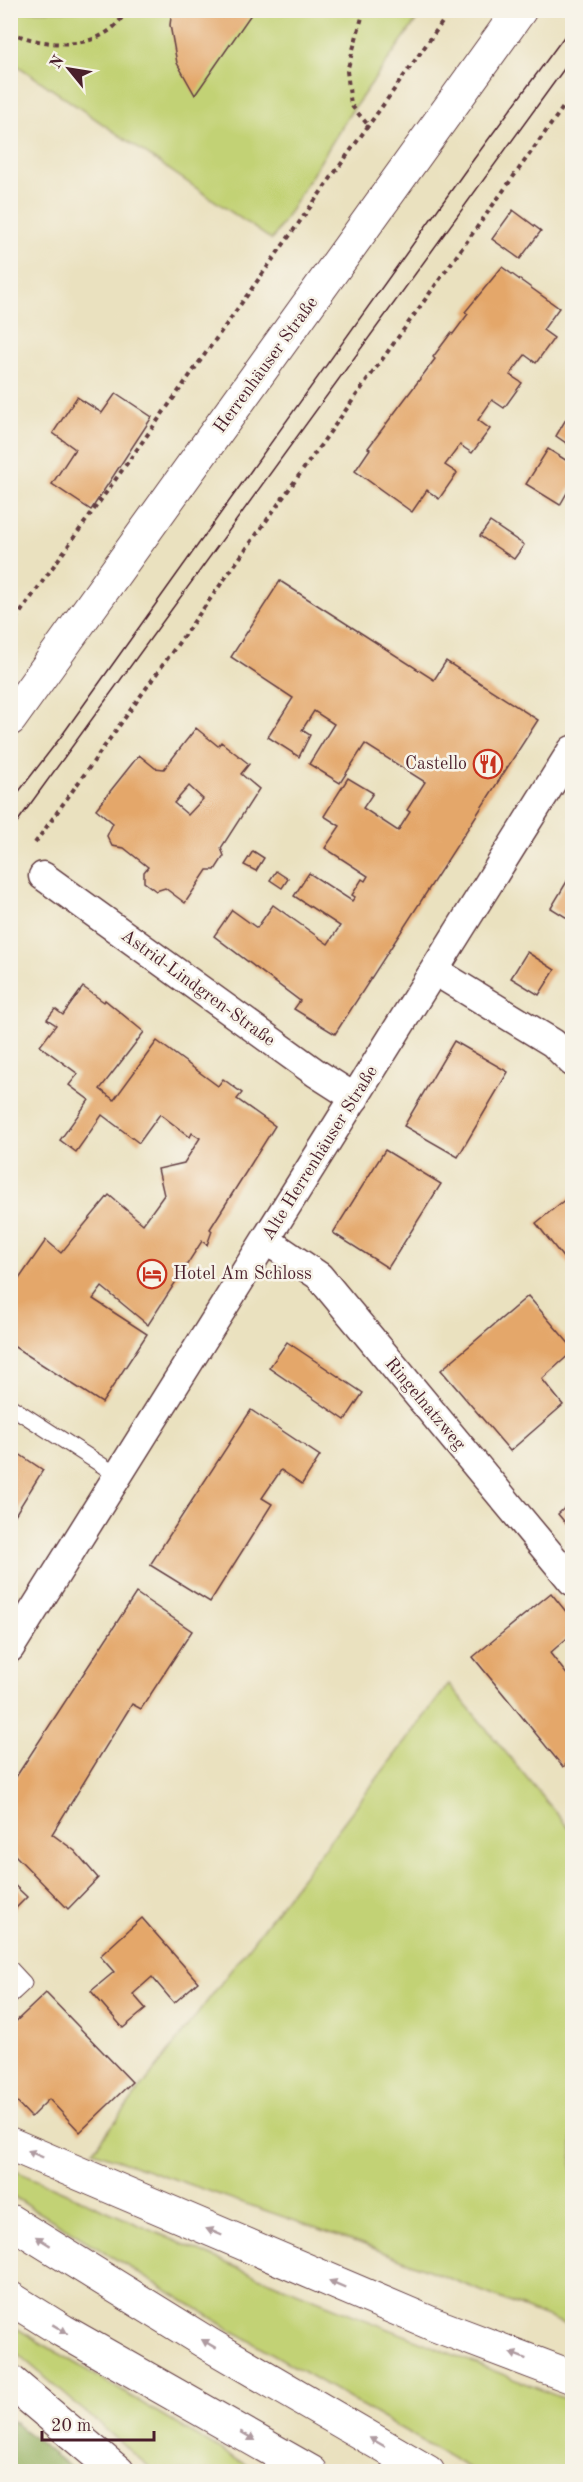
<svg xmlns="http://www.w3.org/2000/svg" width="583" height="2482" font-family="'Old Standard TT',serif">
<rect width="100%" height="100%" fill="#f7f3e8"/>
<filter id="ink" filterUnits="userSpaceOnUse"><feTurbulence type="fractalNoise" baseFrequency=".0167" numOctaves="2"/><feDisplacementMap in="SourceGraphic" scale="12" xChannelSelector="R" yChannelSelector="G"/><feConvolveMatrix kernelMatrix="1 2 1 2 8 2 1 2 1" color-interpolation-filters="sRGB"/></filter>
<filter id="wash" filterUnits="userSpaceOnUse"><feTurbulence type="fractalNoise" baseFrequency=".008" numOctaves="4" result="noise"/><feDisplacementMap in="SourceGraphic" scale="24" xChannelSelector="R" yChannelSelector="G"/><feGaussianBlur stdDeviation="1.35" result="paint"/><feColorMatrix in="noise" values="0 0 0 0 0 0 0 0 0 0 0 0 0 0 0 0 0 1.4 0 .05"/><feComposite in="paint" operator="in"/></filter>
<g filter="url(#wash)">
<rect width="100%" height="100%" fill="#eae1bf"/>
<g fill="#c2d275" stroke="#867850" stroke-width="1.5">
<polygon points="10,11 423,11 349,115 272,240 11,61"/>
<polygon points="449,1684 572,1832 572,2327 365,2245 93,2151"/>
<polygon points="11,2169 256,2276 572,2402 572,2471 474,2471 230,2329 11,2195"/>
<polygon points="11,2325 256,2471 154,2471 11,2348"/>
</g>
<polygon fill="#99b466" stroke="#726a48" stroke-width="1.5" points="11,2420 75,2471 11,2471"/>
<g id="blocks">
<g fill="#e4a76b" fill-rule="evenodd">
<polygon points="172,10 254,10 195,95 177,63 170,25"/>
<polygon points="513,210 541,231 520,259 492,239"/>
<polygon points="502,267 559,308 543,330 554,338 536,363 525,355 510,375 522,383 504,408 492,400 478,420 490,429 472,453 460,445 445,465 457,473 439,499 427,490 412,512 355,471 370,449 368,448 435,359 433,357 451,333 453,334 468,314 465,312"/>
<polygon points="116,393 152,417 91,510 52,484 75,449 53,433 77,397 102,413"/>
<polygon points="572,409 572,447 556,436"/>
<polygon points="548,449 572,464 572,484 560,505 526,484"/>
<polygon points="490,522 524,545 514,559 480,536"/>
<polygon points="280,581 434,680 446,661 538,720 335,1034 294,1009 300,1001 214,936 232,910 257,928 273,905 328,944 340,926 294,896 309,873 352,901 355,897 352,895 362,879 365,881 368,876 325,848 340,826 324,816 348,778 373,793 363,808 398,831 410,812 407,810 425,782 365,744 340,783 309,764 334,724 314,711 302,730 310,735 299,757 268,737 293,698 231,657"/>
<path d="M196 728 218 746 221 742 249 764 241 774 259 789 221 848 224 856 215 870H207L185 903 165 888 156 891 144 882V872L148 867 124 848 112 846 107 836 113 823 96 809 139 755 155 768 164 769ZM189 786 203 799 188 815 174 803Z"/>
<polygon points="253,851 264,858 256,871 244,865"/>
<polygon points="276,871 288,879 282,888 270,880"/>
<polygon points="572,873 572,921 551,908"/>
<polygon points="527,952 555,970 539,995 511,978"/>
<polygon points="83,987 104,1002 105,1000 144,1032 100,1089 114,1100 157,1041 218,1086 223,1079 242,1093 237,1099 275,1126 210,1229 212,1231 207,1245 202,1241 148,1325 102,1287 93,1299 147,1334 102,1403 10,1344 10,1292 46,1240 61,1253 109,1195 143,1224 164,1195 158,1169 184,1163 200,1138 192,1133 190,1137 160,1114 139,1143 102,1115 76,1152 60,1140 89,1100 69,1085 78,1074 40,1046 56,1025 47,1019 55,1009 63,1015"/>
<polygon points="454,1041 508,1072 458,1157 404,1126"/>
<polygon points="385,1150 441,1184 388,1268 333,1233"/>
<polygon points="572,1194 572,1269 536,1223"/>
<polygon points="528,1296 572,1347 572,1352 542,1379 563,1405 510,1451 441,1370"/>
<polygon points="287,1342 363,1393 345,1420 269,1368"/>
<polygon points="251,1410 320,1456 302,1484 281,1470 262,1498 272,1504 210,1602 150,1565"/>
<polygon points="10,1448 43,1470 10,1523"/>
<polygon points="572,1501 572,1531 558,1514"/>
<polygon points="136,1593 192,1631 141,1709 132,1704 52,1834 75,1851 98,1878 68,1909 10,1850 10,1786"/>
<polygon points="551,1593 572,1619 572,1634 550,1653 572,1681 572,1759 563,1767 473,1657"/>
<polygon points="10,1881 27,1897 10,1914"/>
<polygon points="142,1918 198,1982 174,2003 152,1977 133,1994 146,2009 123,2028 91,1991 114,1972 100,1956"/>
<polygon points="46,1993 132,2082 80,2132 49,2099 31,2117 10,2095 10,2027"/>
</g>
</g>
</g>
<g filter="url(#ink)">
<use href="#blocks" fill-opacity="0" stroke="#623c41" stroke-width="1.5"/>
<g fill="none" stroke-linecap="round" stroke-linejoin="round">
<g stroke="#623c41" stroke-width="17">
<g id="service">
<polyline points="10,1406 117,1475"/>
<polyline points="10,1968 24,1983 10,1996"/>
</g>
</g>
<g stroke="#623c41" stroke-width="31">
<g id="minor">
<polyline points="43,876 316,1073 355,1098"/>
<polyline points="435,971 553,1043 572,1062"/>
<polyline points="266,1240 319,1276 572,1581"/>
<polyline points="10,1648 572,750"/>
</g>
</g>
<g stroke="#623c41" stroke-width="35">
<polyline id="tertiary" points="10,719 520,10"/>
</g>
<g stroke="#623c41" stroke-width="35">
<g id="trunk">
<polyline points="10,2144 435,2325 572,2377"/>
<polyline points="10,2221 210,2345 428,2472"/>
<polyline points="10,2298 63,2331 311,2472"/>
<polyline points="10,2381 118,2472"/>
</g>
</g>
<g stroke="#623c41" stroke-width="4" stroke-dasharray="4.5 4.5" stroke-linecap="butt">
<polyline points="364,10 347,71 351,105 369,126"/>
<path d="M10 32C45 48 106 53 126 10"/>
<polyline points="10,627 451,10"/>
<polyline points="35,843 572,95"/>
</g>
<use href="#service" stroke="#fff" stroke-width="15"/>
<use href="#minor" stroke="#fff" stroke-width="28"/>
<use href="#tertiary" stroke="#fff" stroke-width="33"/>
<use href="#trunk" stroke="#fff" stroke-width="33"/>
<g stroke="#4a1f2b" stroke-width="1.5">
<polyline points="10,803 60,738 468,167 572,26"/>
<polyline points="10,832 572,58"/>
</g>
</g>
<defs><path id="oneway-solid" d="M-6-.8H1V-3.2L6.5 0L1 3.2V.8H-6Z" transform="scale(1.5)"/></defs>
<g fill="#ae9aa0">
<use href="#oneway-solid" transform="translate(35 2154) rotate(-157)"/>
<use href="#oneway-solid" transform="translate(214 2232) rotate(-157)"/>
<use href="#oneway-solid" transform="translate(43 2241) rotate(-148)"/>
<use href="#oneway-solid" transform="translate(337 2284) rotate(-157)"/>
<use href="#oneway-solid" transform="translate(60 2329) rotate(31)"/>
<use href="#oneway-solid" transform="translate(209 2344) rotate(-149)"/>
<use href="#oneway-solid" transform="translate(518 2356) rotate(-159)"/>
<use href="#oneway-solid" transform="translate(248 2436) rotate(30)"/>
<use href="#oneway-solid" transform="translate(377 2442) rotate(-150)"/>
</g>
</g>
<defs>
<g id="restaurant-ring" transform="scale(1.5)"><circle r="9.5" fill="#f7f3e8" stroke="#c8321e" stroke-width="1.5"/><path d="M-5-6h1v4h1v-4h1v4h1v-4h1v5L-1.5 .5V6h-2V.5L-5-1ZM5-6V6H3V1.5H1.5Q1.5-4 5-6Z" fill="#c8321e"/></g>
<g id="hotel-ring" transform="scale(1.5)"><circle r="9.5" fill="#f7f3e8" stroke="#c8321e" stroke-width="1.5"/><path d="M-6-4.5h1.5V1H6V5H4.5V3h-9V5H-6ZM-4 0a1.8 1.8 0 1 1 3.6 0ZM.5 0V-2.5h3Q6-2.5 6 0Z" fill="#c8321e"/></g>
</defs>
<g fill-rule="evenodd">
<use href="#restaurant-ring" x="488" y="764"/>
<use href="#hotel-ring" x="152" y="1274"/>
</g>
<g text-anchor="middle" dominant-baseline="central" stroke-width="5" stroke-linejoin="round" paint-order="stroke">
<g font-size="18" fill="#4a1f2b" stroke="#f7f3e8">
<text transform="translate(266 365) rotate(-54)">Herrenhäuser Straße</text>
<text transform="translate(198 988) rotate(36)">Astrid-Lindgren-Straße</text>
<text transform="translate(320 1153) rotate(-58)">Alte Herrenhäuser Straße</text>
<text transform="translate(425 1404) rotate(50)">Ringelnatzweg</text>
</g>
<g font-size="18" fill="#4a1f2b" stroke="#f7f3e8" text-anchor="end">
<text x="467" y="764">Castello</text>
<text x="173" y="1274" text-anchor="start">Hotel Am Schloss</text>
</g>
</g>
<rect width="583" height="2482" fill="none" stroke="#f7f3e8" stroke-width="36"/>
<g transform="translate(69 69) rotate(300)" stroke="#f7f3e8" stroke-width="4.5" paint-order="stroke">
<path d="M0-4.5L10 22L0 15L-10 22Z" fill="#4a1f2b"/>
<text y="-9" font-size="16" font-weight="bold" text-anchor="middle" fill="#4a1f2b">N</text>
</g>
<path d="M42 2431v9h112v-9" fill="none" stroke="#4a1f2b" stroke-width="3"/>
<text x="51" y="2431" font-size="18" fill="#4a1f2b" stroke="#f7f3e8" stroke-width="4.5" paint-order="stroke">20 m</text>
</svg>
